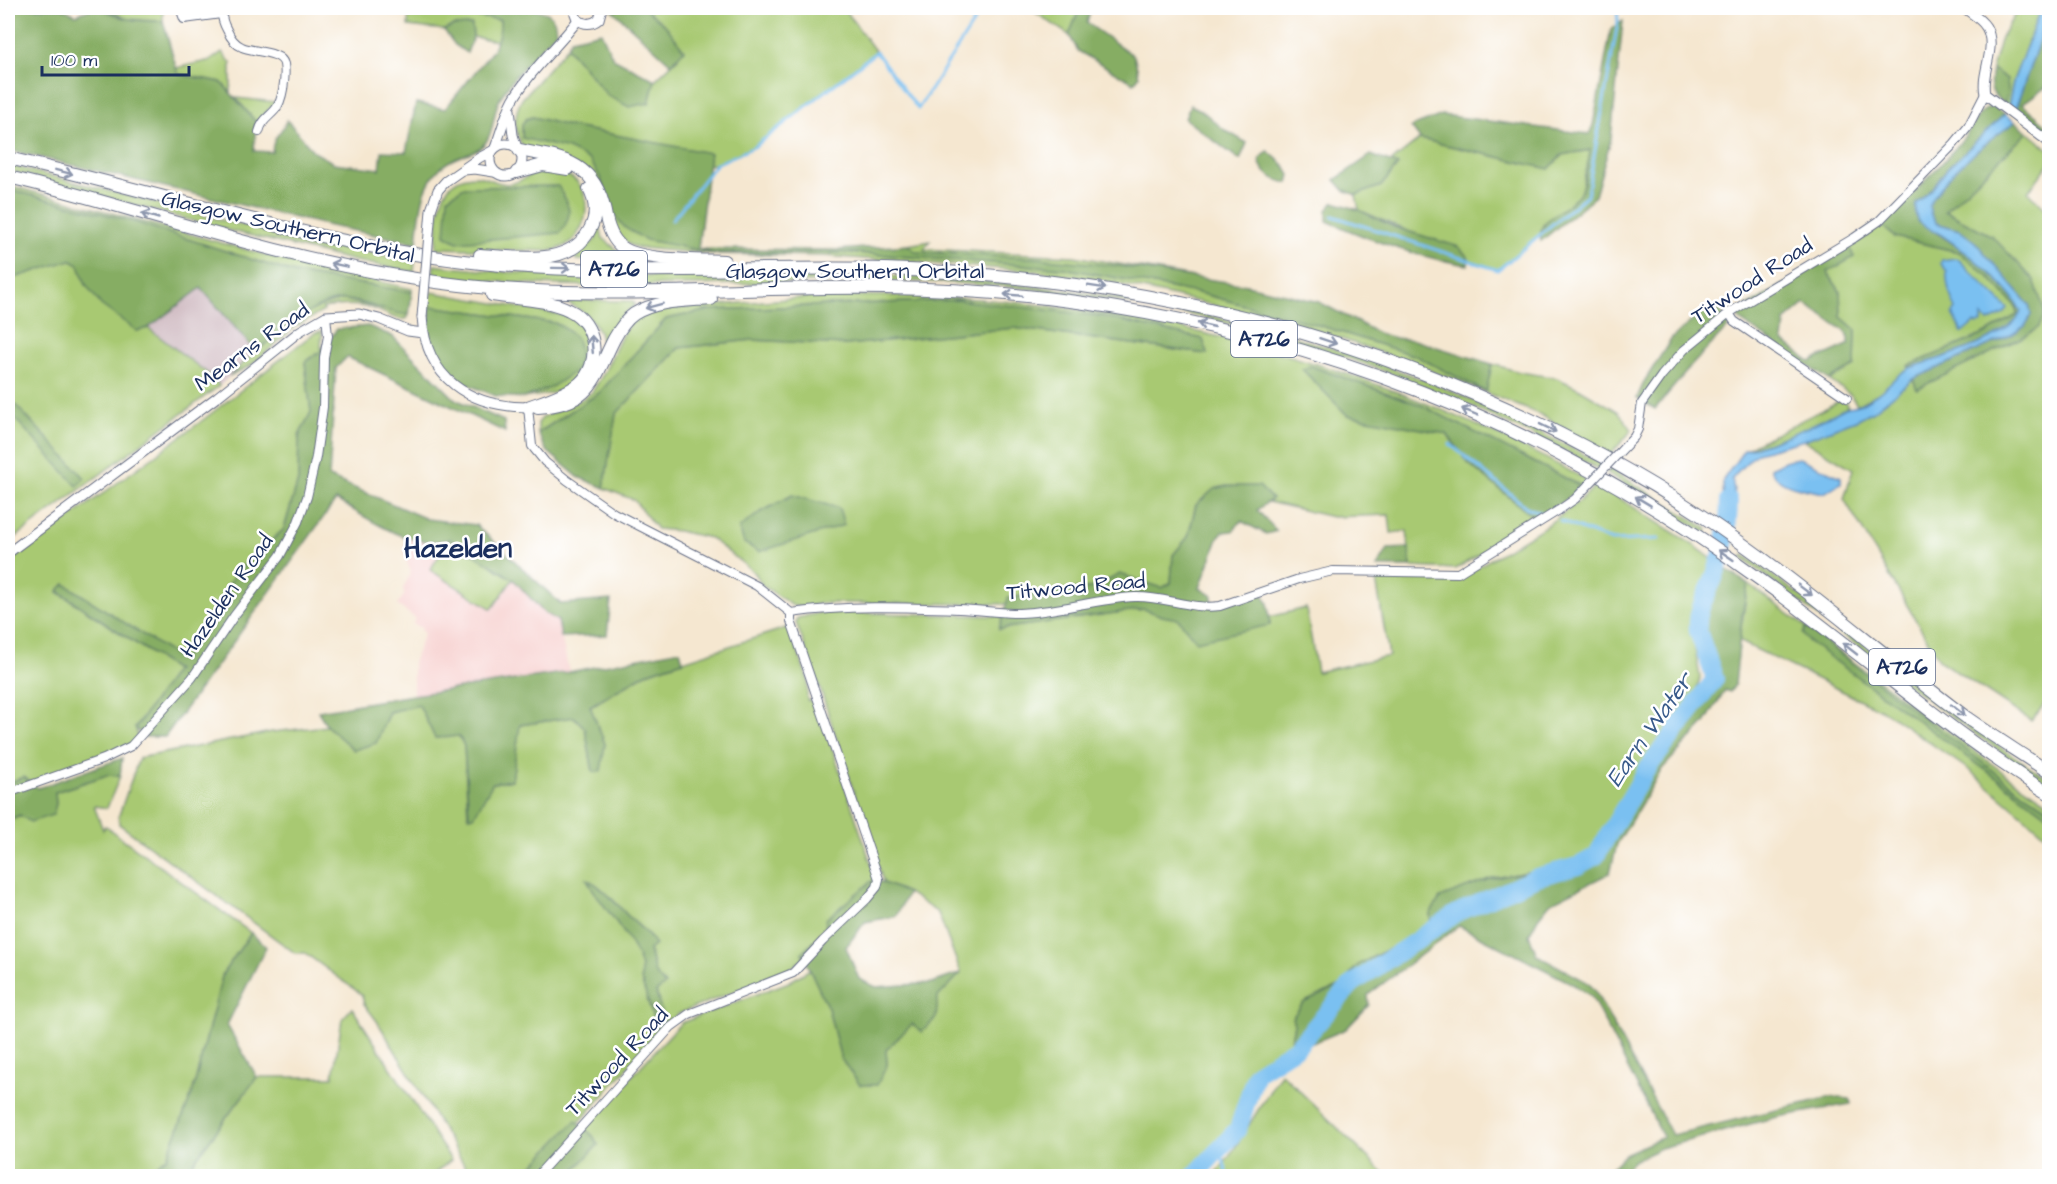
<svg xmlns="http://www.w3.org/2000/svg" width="2057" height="1184" font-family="'Architects Daughter',sans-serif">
<rect width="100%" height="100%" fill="#fff"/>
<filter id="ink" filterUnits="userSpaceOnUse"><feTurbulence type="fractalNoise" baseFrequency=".0167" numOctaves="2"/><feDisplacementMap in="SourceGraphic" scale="12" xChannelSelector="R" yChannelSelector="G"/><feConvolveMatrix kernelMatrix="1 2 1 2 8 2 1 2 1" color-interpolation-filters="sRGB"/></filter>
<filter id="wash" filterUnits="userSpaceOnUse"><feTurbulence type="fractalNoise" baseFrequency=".008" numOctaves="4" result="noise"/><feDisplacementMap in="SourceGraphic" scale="24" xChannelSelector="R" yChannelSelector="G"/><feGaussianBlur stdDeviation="1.35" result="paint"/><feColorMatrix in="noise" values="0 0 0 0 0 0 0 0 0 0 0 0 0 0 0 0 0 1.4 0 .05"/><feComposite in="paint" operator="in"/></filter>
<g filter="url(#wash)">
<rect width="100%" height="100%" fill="#f5e7d0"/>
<polygon fill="#f7d0cf" points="450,538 513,579 543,612 558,621 569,672 413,695 413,663 424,633 421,631 422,628 413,624 415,618 397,605 405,594 403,589 411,572 403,552 406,539 438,542"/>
<polygon fill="#d2bec5" points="201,288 256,352 219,386 215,379 148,328"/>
<g fill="#a8c972" stroke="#627c68" stroke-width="1.5">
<polygon points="104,8 163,8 163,21 127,19"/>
<polygon points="409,8 437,8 438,11 500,20 501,28 497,41 473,37 472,25 453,26 444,30 408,26"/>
<path d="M644 8H844L876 52 754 147 716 164 708 165 709 153 568 126 533 117 526 119 522 124V138C541 142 575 147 590 160 601 170 607 198 612 212L681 247 713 253H855L1063 268 1203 294 1318 325 1416 356 1486 392 1492 364 1520 372 1557 378 1580 389 1619 412 1632 430 1610 455 1541 415 1417 365 1304 326 1156 292 1096 279 1035 271 824 256 713 254 640 248 630 245 620 237 613 226 600 183 522 145C513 130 514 113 522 99L567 47 608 96 649 103 655 80 678 58 667 27Z"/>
<polygon points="1029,8 1080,8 1069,35"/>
<polygon points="2019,8 2041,8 2014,79 2008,106 2004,104 2007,79 1992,69 2001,37"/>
<polygon points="222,52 231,63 231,93 221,82 178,74 176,68 211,60"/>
<polygon points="236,98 276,102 256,122"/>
<polygon points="2028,132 2050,150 2049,164 2028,192 2050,213 2050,698 2031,721 1940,661 1844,499 1853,469 1804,440 1858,419 1875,410 1913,379 1917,388 2027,335 2039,327 1992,236 1945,211"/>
<polygon points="1420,139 1549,169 1562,155 1591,150 1580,195 1543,225 1540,234 1498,270 1469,260 1468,257 1359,210 1356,195 1381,186 1398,165 1391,162"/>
<polygon points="8,165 233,223 415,262 414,272 355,261 219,228 8,170"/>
<path d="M538 172C547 172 558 172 566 175 591 184 590 217 577 235 571 245 560 249 549 251L436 248C439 218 435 176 476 176 488 177 497 184 508 184 519 183 528 175 538 172Z"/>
<polygon points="8,185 292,262 412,289 412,292 294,273 135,222 8,189"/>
<polygon points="598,222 603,238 628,259 636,262 576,260 576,256 596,239"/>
<polygon points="1880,224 1895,237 1959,252 1989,277 2017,308 2017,315 1987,333 1909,366 1909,368 1881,392 1857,405 1851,395 1829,380 1855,366 1856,330 1841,317 1840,291 1827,272 1854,257 1849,247 1866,237"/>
<path d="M930 241 924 249 1074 256 1193 277C1101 263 1009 257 916 252L908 245Z"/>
<polygon points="70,260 79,265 86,285 137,331 148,328 215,379 219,386 8,543 8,277 14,278"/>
<path d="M434 265C584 284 735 272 886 276 1064 281 1238 312 1405 373 1473 398 1538 430 1602 464L1598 469C1572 454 1545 441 1517 428 1324 333 1106 283 890 281 780 280 669 289 559 285 517 284 475 280 433 276Z"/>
<path d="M431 292 568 316C573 320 580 323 583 328 599 354 583 382 556 392 547 395 534 396 524 398L550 388 555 323 430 306Z"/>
<path d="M821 296C863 296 906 294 948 297 1176 310 1387 370 1587 480L1581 486 1421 405 1311 366 1436 431 1447 434 1469 464 1536 519 1456 569 1411 567 1407 531 1391 533 1389 515 1332 517 1268 502 1271 500 1196 505 1188 537 1173 555 1171 582 1162 588 1120 574 1096 587 1009 598 1007 604 823 603 804 607 793 606 762 585 755 573 710 538 678 531 657 529 634 500 604 488 616 414 679 348 752 340 846 345 1014 328 1207 354 1203 339 958 300 710 310 666 319 599 393 538 433V423L543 417 579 401 592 392 604 373 624 331 634 320 653 311Z"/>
<path d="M345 300 409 315 406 319C395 320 387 314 378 310 359 304 342 304 323 308L324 311 296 326 250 366 229 376C260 348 302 305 345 300Z"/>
<path d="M561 300 633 301 635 305C616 318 611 329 602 349 602 322 583 310 561 300Z"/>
<polygon points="322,331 321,351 305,362 311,412 299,436 298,481 284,529 237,571 182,661 65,584 58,592 176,670 136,728 138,742 32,783 24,777 8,783 8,563 199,423 314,333"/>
<path d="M1843 399 1848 406C1816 427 1780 440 1744 450Z"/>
<polygon points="1610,469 1708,529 1705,533 1607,473"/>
<path d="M1597 484 1695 546 1716 562 1695 613 1693 635 1700 678 1694 699 1627 788 1591 854 1578 863 1489 879 1430 914 1431 925 1407 943 1405 941 1359 964 1341 985 1303 1003 1294 1024 1290 1047 1254 1069 1238 1119 1227 1137 1188 1176H569L598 1145 593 1136 584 1128 681 1023 789 982 810 969 828 1008 841 1059 887 1065 886 1050 961 973 938 913 908 893 884 884 817 679 796 623 797 618 823 612 1003 616 999 629 1144 609C1183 624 1228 622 1270 625L1269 617 1306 608 1317 672 1389 656 1375 574 1451 579 1464 575C1509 547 1561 522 1597 484Z"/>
<polygon points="450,538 513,579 492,609 430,570"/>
<path d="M1744 555C1848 627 1942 712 2049 779V787L1927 699 1742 558Z"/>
<polygon points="1748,584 2008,776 2049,803 2049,809 2016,788 1806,629 1803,634 1808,641 2049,816 2049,838 1969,770 1887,713 1739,641"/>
<path d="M789 627 808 680 807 700 817 703 877 881 802 953 804 958 788 970 678 1014 665 1026 656 991 655 974 649 949 650 936 588 880C600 907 647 949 641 979L658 1033 579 1123 576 1121 523 1176H478L475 1171H468L377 1021 364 1004 362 995 305 953H295L119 824V815L139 758 272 732 327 726 354 750 376 743 389 712 419 705 435 738 459 736 464 746 468 816 493 783 512 780 519 725 574 717 585 728 593 771 605 744 590 707 646 673Z"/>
<polygon points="107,775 120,776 107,808 94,806 103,830 105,826 251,933 223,973 192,1094 167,1158 143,1176 8,1176 8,820 56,804 55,792"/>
<polygon points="352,1008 451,1160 431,1176 177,1176 191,1165 257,1077 333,1077 342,1019"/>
<polygon points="1281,1073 1387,1176 1214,1176 1229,1157"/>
</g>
<g fill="#86ad64" stroke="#506e61" stroke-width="1.5" fill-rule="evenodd">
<path d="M8 8H62L76 15C107 0 103 14 129 19 140 21 152 21 163 21L178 74 221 82 256 122 254 151 272 152C273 134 281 135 287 120L314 152 334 163 380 169 382 151 406 152 416 103 445 109 493 50C498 40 501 31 500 20L438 11 437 8C457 8 537 3 550 15 555 19 556 26 556 32 539 51 508 80 498 103 493 116 494 131 486 142 479 152 464 154 454 159 421 174 420 212 417 243L330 226 8 150Z"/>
<polygon points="610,8 644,8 667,27 684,50 671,64"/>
<polygon points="1080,8 1098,8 1090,12 1087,23 1134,56 1139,76 1134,83 1078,51 1069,35"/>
<polygon points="2049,12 2049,85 2022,104 2049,127 2049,135 2015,110"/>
<path d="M1623 21 1611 139 1595 196 1541 241C1537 218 1565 211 1578 196 1584 189 1589 160 1590 150L1562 155 1549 169 1420 139 1411 127 1442 115 1589 134 1593 125 1611 29Z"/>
<polygon points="472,25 473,37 467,53 455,45 444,30 453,26"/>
<polygon points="601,32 613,58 655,80 649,103 629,107 608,96 567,47 571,39"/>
<path d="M1992 69 2007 79 2008 92 2004 104C1989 93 1989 86 1992 69Z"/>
<polygon points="1190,105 1201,110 1223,129 1247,143 1240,160 1185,119"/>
<path d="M1993 107 2005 114 1947 169 1932 189 1916 204 1919 222C1953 242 2002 275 2021 311 2019 319 2014 324 2007 329 1991 341 1929 366 1909 368L1908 366 1987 333 2017 315V308L1989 277 1959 252 1895 237 1880 224C1910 197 1940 168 1965 136 1974 125 1978 109 1993 107Z"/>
<polygon points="533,117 568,126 710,153 698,249 837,250 908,245 916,252 1037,258 1119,266 1247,285 1319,302 1378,333 1395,338 1414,340 1492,364 1486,392 1416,356 1318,325 1203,294 1063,268 855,253 713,253 646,240 625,228 612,212 601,179 590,160 568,149 522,138 522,124 526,119"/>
<path d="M2015 122 2028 132 1945 211 1992 236 2034 280 2045 313 2039 327 2027 335 1917 389 1913 379 2011 335 2025 326 2031 316 2029 305 2018 292 1959 230 1936 223 1931 215 1929 206C1945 173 1986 142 2015 122Z"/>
<path d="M1268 151 1284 165 1290 175 1288 183C1274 180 1263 175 1259 160Z"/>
<polygon points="1371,155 1398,165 1381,186 1356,195 1344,190 1335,180"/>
<path d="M558 186C569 206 575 213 560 233L457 242 445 235 448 197 464 187Z"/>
<path d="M8 189 135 222 294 273 412 292 409 315C388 314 367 301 345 300 317 299 278 335 256 352L201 288 148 328 137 331 101 305 86 285 79 265 70 260 14 278 8 277V244L9 241 8 242Z"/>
<path d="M1334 202 1359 210 1394 227 1459 247 1468 257V265C1419 258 1372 241 1327 221V210Z"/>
<path d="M1849 247 1854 257 1827 272 1840 291 1841 317 1856 330 1855 366 1829 380 1741 321 1735 313ZM1805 304 1845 331 1850 344 1810 362 1783 341 1785 321Z"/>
<polygon points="958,300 1101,316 1203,339 1207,354 1014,328 846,345 752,340 679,348 616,414 604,488 578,477 546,450 538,433 599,393 666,319 710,310"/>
<path d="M430 306 555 323C578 334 584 344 577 370L550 388 524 398 496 396 464 383 444 364 429 340Z"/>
<polygon points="1708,307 1721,312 1729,326 1692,365 1655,409 1637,398 1645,380 1672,338"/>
<path d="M368 326 392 336 455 399 504 421 505 432 347 357 336 368 329 477 427 519 476 525 561 604 611 600 607 635 561 637 558 621 543 612 513 579 450 539C410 551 370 519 336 500L165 737H145L135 728 176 670 58 591 65 584 182 660 237 571 284 529 298 481 299 436 311 412 305 362 321 351 337 329Z"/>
<polygon points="1311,366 1421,405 1581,486 1566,500 1536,519 1469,464 1447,434 1347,415 1302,369"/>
<polygon points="8,397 85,478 77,486 8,411"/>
<polygon points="1226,486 1259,486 1272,499 1257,510 1277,531 1266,534 1241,521 1233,531 1223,532 1219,536 1200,588 1212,596 1211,607 1261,591 1268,603 1270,625 1196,641 1178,619 1162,616 1144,609 999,629 1008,598 1095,587 1120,574 1162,588 1171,583 1173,555 1188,537 1196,505 1214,489"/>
<polygon points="792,495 839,508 844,525 759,552 744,543 739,528 761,512"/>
<polygon points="1409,548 1411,567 1377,567 1388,549"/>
<polygon points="1723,567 1748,584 1742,616 1735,685 1730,692 1725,690 1705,723 1662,769 1617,844 1610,873 1550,903 1538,918 1529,935 1537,955 1587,982 1594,989 1672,1135 1830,1097 1850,1099 1851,1104 1773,1118 1661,1148 1635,1160 1617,1176 1603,1176 1625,1154 1663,1137 1591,996 1571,983 1459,926 1368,995 1369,1005 1346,1029 1310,1044 1290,1047 1294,1024 1292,1018 1303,1003 1341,985 1359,964 1405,941 1407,943 1431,925 1430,914 1440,898 1489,879 1578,863 1578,868 1596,859 1602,852 1650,770 1674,739 1691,724 1718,678 1702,625 1703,612"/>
<polygon points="1806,628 2016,788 2049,809 2049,816 1808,641 1803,634"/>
<polygon points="680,650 683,661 646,673 590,706 605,744 601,771 593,772 585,728 574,717 520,725 512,780 493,783 474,816 469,817 464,746 459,736 435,738 419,705 389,712 376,743 354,750 327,726 318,711 413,695 569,672"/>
<polygon points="122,758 120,776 107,775 55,792 56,804 53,815 30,822 20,815 8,820 8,783 24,777 38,788"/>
<path d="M587 879C605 888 616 904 629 917 639 927 649 933 655 945L649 950 655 974 665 985 656 992 665 1026 658 1033 641 979C647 950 599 906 587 879Z"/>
<polygon points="874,879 908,893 896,916 865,922 846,947 859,979 876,987 932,983 961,973 938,997 936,1018 922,1032 912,1024 886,1050 887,1065 877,1085 860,1085 841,1059 828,1008 802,953 825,931 826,919"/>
<polygon points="251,933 266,947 227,1025 257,1077 191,1165 177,1176 143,1176 167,1157 192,1094 223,973"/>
<polygon points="576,1120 593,1136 598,1145 569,1176 523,1176"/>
</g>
<g fill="#7ac0f1" stroke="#4a78a8" stroke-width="1.5">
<polygon points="2041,8 2049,8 2049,12 2015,110 2008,106 2014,79"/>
<path d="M2005 114 2015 122C1986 142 1945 173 1929 206L1931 215 1936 223 1959 230 1975 242 2029 305 2031 316 2025 326 2011 335 1913 379 1875 410 1858 419 1804 440 1757 453 1740 469 1732 479 1736 502 1733 525 1724 519 1723 480 1744 450C1780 441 1812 426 1845 408 1849 406 1853 407 1858 405 1863 403 1869 399 1874 396 1887 389 1896 373 1910 368 1936 359 2013 339 2021 311 2006 283 1969 254 1943 236 1936 231 1925 228 1919 222 1914 217 1916 210 1916 204L1932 189 1947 169Z"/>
<path d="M1957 258 2008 309 2004 314 1988 322 1982 315V323L1977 324 1974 323 1962 333 1953 313 1956 309C1950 298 1946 282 1947 271L1941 264 1942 260Z"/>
<path d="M1799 458 1841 477V483L1824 493C1806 489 1777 487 1770 468L1787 460Z"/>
</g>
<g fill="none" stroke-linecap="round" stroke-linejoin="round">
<g stroke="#7ac0f1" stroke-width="3">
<polyline points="1333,216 1498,270 1587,195 1618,22 1617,8"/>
<polyline points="672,220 716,164 754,147 876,52 918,109 983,8"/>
<polyline points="1450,444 1526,507 1541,513"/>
<polyline points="1560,521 1612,541 1659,539"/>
<polyline points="1220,1150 1228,1176"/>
</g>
<path stroke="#7ac0f1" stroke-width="18" d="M1194 1176 1238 1129 1256 1073 1297 1047 1352 984 1457 913 1537 877 1578 866 1596 856 1647 769 1715 679 1698 631C1696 610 1706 597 1714 578 1723 554 1729 526 1729 500"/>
</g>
</g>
<g filter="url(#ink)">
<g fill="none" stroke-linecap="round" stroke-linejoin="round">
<g stroke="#676f86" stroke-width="10">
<g id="minor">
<polyline points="180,8 184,19 221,14"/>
<path d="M222 8C221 16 223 23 227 30 230 37 235 44 242 47 252 52 281 51 284 64 286 76 283 101 275 110 268 118 262 120 259 132"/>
<polyline points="1729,313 1734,321 1847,398"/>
<polyline points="528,407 532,446 545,462 567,480 614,513 757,586 791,613 791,621 879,879 877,887 867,899 823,941 793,973 689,1014 671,1027 537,1176"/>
<polyline points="1634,437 1638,429 1642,403 1662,375 1684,350 1729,313 1854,238 1879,221 1954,144 1968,127 1985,94"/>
<path d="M791 613C846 605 903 607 959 609 977 610 995 612 1013 613 1055 613 1094 599 1135 597 1164 596 1192 610 1220 606L1299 579 1333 571 1458 573 1559 510"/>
<polyline points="8,793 104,759 131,746 192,678 234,616 280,556 298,522 307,497 316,457 323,407 324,357 328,336 326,316"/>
</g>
</g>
<g stroke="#676f86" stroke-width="11">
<g id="tertiary">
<path d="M573 8 577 19C584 25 592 25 599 19L602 8"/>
<path d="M1964 8C1971 13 1981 19 1986 27 1998 48 1980 72 1985 94L2050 143"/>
<polyline points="510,110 513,135 517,148"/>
<circle cx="506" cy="160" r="16"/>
<path d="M495 148C501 132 505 115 513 100 530 71 557 47 578 20"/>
<polyline points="464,170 475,169 494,172"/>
<polyline points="431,210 438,190 446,181 479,158 492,151"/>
<path d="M422 317C426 379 470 407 528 407"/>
<polyline points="8,553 217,397 300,331 326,316 359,314 379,319 408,331 423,333"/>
</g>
</g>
<g stroke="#676f86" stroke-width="14">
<g id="trunk">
<path d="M519 150C562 158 595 161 605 212 607 225 611 239 623 248 643 261 699 260 724 261"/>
<path d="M8 158C173 195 331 250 501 265 628 276 757 266 885 269 1069 275 1250 307 1422 373 1518 410 1610 456 1696 512 1791 574 1876 650 1967 718 1994 737 2022 754 2050 773"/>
<polyline points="517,172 543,165 568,169"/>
<path d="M8 177C79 193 149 216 220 235 308 260 398 280 489 288 621 299 753 286 885 288 1069 290 1251 325 1422 392 1542 439 1655 503 1758 578 1856 648 1946 731 2050 794"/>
<path d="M480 255C516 257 571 268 590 229 597 216 596 202 589 189"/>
<path d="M492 295C516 299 547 299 569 310 597 323 602 364 579 384 565 395 544 401 528 407"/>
<path d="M538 407C591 404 593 381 614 339 619 330 625 320 634 314 656 300 686 301 711 299"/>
</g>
</g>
<use href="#minor" stroke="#fff" stroke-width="8"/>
<use href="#tertiary" stroke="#fff" stroke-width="9"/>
<use href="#trunk" stroke="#fff" stroke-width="12"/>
<g stroke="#676f86" stroke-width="10" stroke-linecap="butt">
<polyline id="minor-bridge" points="1559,510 1575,499 1634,437"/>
</g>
<g stroke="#676f86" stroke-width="11" stroke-linecap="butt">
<polyline id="tertiary-bridge" points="422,317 431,210"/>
</g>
<use href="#minor-bridge" stroke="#fff" stroke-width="8"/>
<use href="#tertiary-bridge" stroke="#fff" stroke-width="9"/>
</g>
<defs><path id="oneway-shaft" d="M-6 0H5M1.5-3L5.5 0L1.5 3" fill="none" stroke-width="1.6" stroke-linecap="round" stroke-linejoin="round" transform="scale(1.5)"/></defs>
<g stroke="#8d97ae">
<use href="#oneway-shaft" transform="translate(64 172) rotate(14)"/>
<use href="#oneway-shaft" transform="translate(150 216) rotate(-164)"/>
<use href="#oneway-shaft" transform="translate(339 265) rotate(-168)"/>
<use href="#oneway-shaft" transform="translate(561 268) rotate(1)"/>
<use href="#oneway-shaft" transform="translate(1097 287) rotate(9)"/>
<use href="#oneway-shaft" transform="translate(1013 295) rotate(-175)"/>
<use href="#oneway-shaft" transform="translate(654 306) rotate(165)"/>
<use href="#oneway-shaft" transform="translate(1206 325) rotate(-167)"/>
<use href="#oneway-shaft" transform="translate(1328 341) rotate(18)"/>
<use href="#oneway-shaft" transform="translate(592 344) rotate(-95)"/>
<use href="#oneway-shaft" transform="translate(1470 412) rotate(-157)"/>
<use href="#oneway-shaft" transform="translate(1548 428) rotate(26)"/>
<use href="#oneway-shaft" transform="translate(1643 501) rotate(-149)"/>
<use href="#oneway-shaft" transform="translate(1726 555) rotate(-146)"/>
<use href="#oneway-shaft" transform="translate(1805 590) rotate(37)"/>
<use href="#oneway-shaft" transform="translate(1850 649) rotate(-142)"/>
<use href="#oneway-shaft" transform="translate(1958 710) rotate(38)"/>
</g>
</g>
<g text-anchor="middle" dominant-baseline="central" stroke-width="5" stroke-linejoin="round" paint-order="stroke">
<g fill="#fff" stroke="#5f6d8e" stroke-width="1.5">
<rect x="581" y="251" width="66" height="36" rx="4.5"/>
<rect x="1231" y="321" width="66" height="36" rx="4.5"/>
<rect x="1869" y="649" width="66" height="36" rx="4.5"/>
</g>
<g font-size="21" font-weight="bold" fill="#1b2f5e">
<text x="614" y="269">A726</text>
<text x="1264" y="339">A726</text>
<text x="1902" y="667">A726</text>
</g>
<g font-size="22" fill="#1b2f5e" stroke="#fff">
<text transform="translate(288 227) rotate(13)">Glasgow Southern Orbital</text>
<text x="855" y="271">Glasgow Southern Orbital</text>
<text transform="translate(1752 281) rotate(-33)">Titwood Road</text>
<text transform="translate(252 347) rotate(-36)">Mearns Road</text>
<text transform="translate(1076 587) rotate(-5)">Titwood Road</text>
<text transform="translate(227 596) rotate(-55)">Hazelden Road</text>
<text transform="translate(617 1062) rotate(-47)">Titwood Road</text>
</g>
<g font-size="24" font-style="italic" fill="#385a8a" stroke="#fff">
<text transform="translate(1650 730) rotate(-55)">Earn Water</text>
</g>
<g font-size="28" font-weight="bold" fill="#1b2f5e" stroke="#fff">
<text x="458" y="548">Hazelden</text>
</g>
</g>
<rect width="2057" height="1184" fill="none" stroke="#fff" stroke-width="30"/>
<path d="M42 66v9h147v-9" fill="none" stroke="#1b2f5e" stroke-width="3"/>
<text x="51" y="66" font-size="18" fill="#1b2f5e" stroke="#ffffff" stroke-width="4.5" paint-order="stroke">100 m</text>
</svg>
